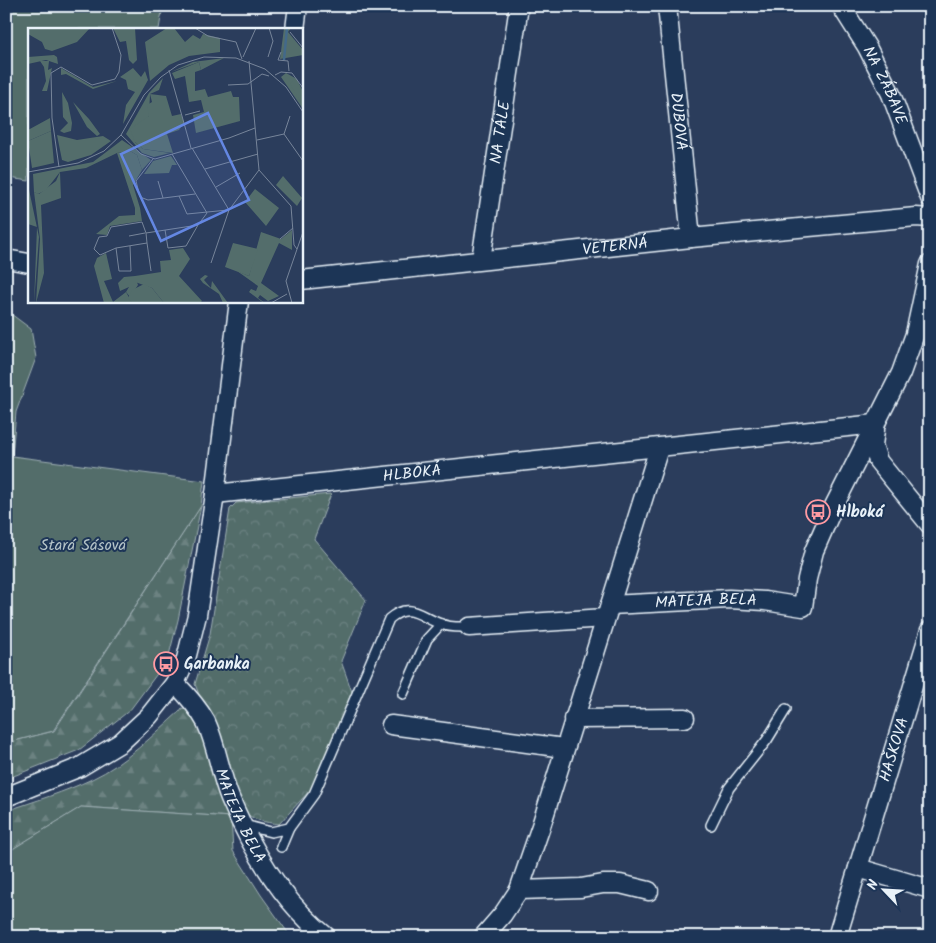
<svg xmlns="http://www.w3.org/2000/svg" width="936" height="943" font-family="Kalam,sans-serif">
<defs>
<pattern id="forest-firs" width="22" height="20" patternUnits="userSpaceOnUse" patternTransform="scale(1.25)"><rect width="22" height="20" fill="#536d6b"/><path d="M5 1l3.5 6h-7zM16 11l3.5 6h-7z" fill="#6c8281"/></pattern>
<pattern id="park-crowns" width="20" height="18" patternUnits="userSpaceOnUse" patternTransform="scale(1.25)"><rect width="20" height="18" fill="#536d6b"/><path d="M2 6a3 3 0 1 1 6 0M12 15a3 3 0 1 1 6 0" fill="none" stroke="#6c8281"/></pattern>
</defs>
<rect width="100%" height="100%" fill="#2b3d5c"/>
<filter id="ink" filterUnits="userSpaceOnUse"><feTurbulence type="fractalNoise" baseFrequency=".02" numOctaves="2"/><feDisplacementMap in="SourceGraphic" scale="10" xChannelSelector="R" yChannelSelector="G"/><feConvolveMatrix kernelMatrix="1 2 1 2 8 2 1 2 1" color-interpolation-filters="sRGB"/></filter>
<g filter="url(#ink)">
<g fill="url(#forest-firs)" stroke="#9eafb2">
<polygon points="201,506 178,620 168,659 130,710 79,750 6,779 6,743 54,731"/>
<path d="M182 708 188 711 202 729 231 817 81 807 11 850 6 868V811C35 801 65 792 92 779 126 763 153 735 180 711Z"/>
</g>
<path fill="url(#park-crowns)" stroke="#9eafb2" d="M331 494 314 539 366 600 341 661 352 692 312 788 279 824C264 822 253 821 243 810L195 684 210 634 230 509 236 503Z"/>
<g fill="#536d6b" stroke="#9eafb2">
<polygon points="6,6 163,6 159,29 29,29 29,181 9,178 12,159 6,158"/>
<polygon points="918,6 930,6 930,29"/>
<polygon points="6,309 11,314 31,329 36,358 16,412 12,456 204,481 201,506 53,731 6,743"/>
<polygon points="81,807 231,817 233,851 261,895 291,937 6,937 6,868 11,850"/>
</g>
<g fill="none" stroke-linecap="round" stroke-linejoin="round">
<g stroke="#e8f1f8" stroke-width="12">
<g id="lane">
<polyline points="403,694 427,639 441,624"/>
<path d="M244 825 271 832 289 828 314 794 389 619C410 601 420 617 441 624 450 628 460 627 469 627"/>
<polyline points="711,825 729,788 767,740 786,709"/>
<polyline points="281,847 289,828"/>
</g>
</g>
<g stroke="#e8f1f8" stroke-width="21">
<g id="street">
<path id="s1" d="M667 6 691 238"/>
<path id="s2" d="M841 6 867 47 891 94 930 198"/>
<polyline points="295,29 298,6"/>
<polyline points="6,259 29,263"/>
<path id="s3" d="M481 260 519 6"/>
<path id="s4" d="M301 280 691 238 916 217 930 218"/>
<polyline points="875,430 873,445 878,461 930,525"/>
<path id="s5" d="M215 494 876 424"/>
<path id="s6" d="M610 605 729 599 765 601 803 607 807 579 814 551 832 510 901 373 915 334 930 264"/>
<polyline points="469,627 605,618"/>
<path id="s7" d="M175 683C187 695 198 707 206 722 217 746 220 774 230 798 252 850 282 902 327 937"/>
<polyline points="573,719 685,718"/>
<polyline points="391,725 564,748"/>
<polyline points="6,797 80,767 120,743 149,716 175,683 186,659 197,615 215,494 239,301"/>
<polyline points="858,868 930,889"/>
<polyline points="519,890 581,888 603,884 620,884 649,891"/>
<polyline points="483,937 503,914 519,890 541,826 659,448"/>
<path id="s8" d="M837 937 930 630"/>
</g>
</g>
<use href="#lane" stroke="#1d3557" stroke-width="9"/>
<use href="#street" stroke="#1d3557" stroke-width="18"/>
</g>
</g>
<defs>
<g id="bus-ring" transform="scale(1.25)"><circle r="9.5" fill="#1d3557" stroke="#ff9aa2" stroke-width="1.5"/><path d="M-5-6H5V4H4V6H2V4H-2V6H-4V4H-5ZM-3.5-4V0h7V-4ZM-3.5 1.2v1.5H-2V1.2ZM2 1.2v1.5H3.5V1.2Z" fill="#ff9aa2"/></g>
</defs>
<g fill-rule="evenodd">
<use href="#bus-ring" x="818" y="512"/>
<use href="#bus-ring" x="166" y="664"/>
</g>
<g text-anchor="middle" dominant-baseline="central" stroke-width="4" stroke-linejoin="round" paint-order="stroke">
<g font-size="16" fill="#e8f1f8" stroke="#1d3557">
<text stroke="none"><textPath href="#s2" startOffset="91">NA ZÁBAVE</textPath></text>
<text stroke="none"><textPath href="#s1" startOffset="116">DUBOVÁ</textPath></text>
<text stroke="none"><textPath href="#s3" startOffset="129">NA TÁLE</textPath></text>
<text stroke="none"><textPath href="#s4" startOffset="316">VETERNÁ</textPath></text>
<text stroke="none"><textPath href="#s5" startOffset="198">HLBOKÁ</textPath></text>
<text stroke="none"><textPath href="#s6" startOffset="96">MATEJA BELA</textPath></text>
<text stroke="none"><textPath href="#s8" startOffset="196">HAŠKOVA</textPath></text>
<text stroke="none"><textPath href="#s7" startOffset="150">MATEJA BELA</textPath></text>
</g>
<g font-size="16" font-weight="bold" fill="#e8f1f8" stroke="#1d3557" text-anchor="start">
<text x="836" y="512">Hlboká</text>
<text x="184" y="664">Garbanka</text>
</g>
<g font-size="16" fill="#b4c3c7" stroke="#1d3557">
<text x="83" y="545">Stará Sásová</text>
</g>
</g>
<g transform="translate(28 28)">
<rect width="275" height="275" fill="#2b3d5c"/>
<path d="M12 33H21L20 42 24 40 19 63H14L18 53 16 39ZM258 45 269 51 275 64V81L253 49ZM32 144 33 170 13 177 16 245 8 275 12 211 6 164 11 166 28 153ZM0 157 11 209 6 275 9 199 0 196ZM107 180H112L114 193 82 198 79 207 68 206 91 188 107 187ZM264 202V222L251 215 233 255 251 268 240 273 232 267 230 270 237 275 233 273 221 264 223 261 228 263 230 258 209 243 221 248 233 204 253 211ZM177 247 180 248 176 252 183 260 184 253 200 275H195L191 266 175 255 172 251ZM107 248 110 257 102 269 98 264 101 259 92 263 90 255 96 249Z" fill="#536d6b"/>
<path d="M0 0 25 1 62 0 49 14 24 23 17 21 14 14 0 6ZM85 0H107L109 32 105 36 101 32 98 13 92 14ZM256 0H263L260 4 275 22V27L252 31ZM26 27 29 29 30 36 18 32 0 36V29ZM196 30 173 42 171 34 143 44 165 34ZM33 40 65 59 89 53 65 61 38 46 33 47ZM105 40 113 49 117 43 120 52 95 96 98 77 107 64 100 61 98 52 92 49ZM135 50 131 62 122 66 121 88 107 114 115 121 142 125 126 129 114 125 98 106 121 65ZM267 50 275 66V78L262 56ZM34 64 40 75 44 95 43 103 36 105 32 103 40 95 35 89ZM45 74 61 91 72 106 69 108 59 99ZM22 90 23 103 0 113V102ZM29 107 49 112 75 108 83 113 63 127 40 134 34 132ZM94 112 123 132 114 142 109 127 102 123 89 125 58 140 32 144 18 162 10 166 6 164 5 146 65 134ZM155 220 162 231 151 248 174 273 172 275H136L124 260 107 254V248L133 244 132 233 143 232 141 222ZM78 225 84 251 76 253 85 274 98 264 104 275H76L66 238 69 230Z" fill="#536d6b"/>
<path d="M255 148 274 170 269 178 248 157Z" fill="#536d6b"/>
<path d="M143 128 149 137H144L141 145 116 146 125 133Z" fill="#536d6b"/>
<path d="M139 0H146L157 14 165 7 172 11 175 6 192 10V24L161 28 141 37 122 53 117 14ZM171 34 173 42 167 44V63L177 61 180 69 203 63 205 69H211L212 93 168 105 165 87 176 84 173 72 161 74 157 48 147 51 144 45ZM122 66 138 68 144 88 153 86 156 95 151 102 139 106 145 125 115 121 107 114 102 101 121 88 119 77 124 74ZM23 103 26 135 4 140 0 113ZM102 123 109 127 114 142 105 157 112 180H107L89 125ZM227 161 251 180 238 198 217 174ZM205 215 230 221 221 248 197 239ZM116 256 124 260 136 275H104L100 270 104 262Z" fill="#536d6b"/>
<path fill="none" stroke="#43698a" stroke-width="2.5" d="M256 32 259 0"/>
<path fill="none" stroke="#77859a" stroke-width="1" d="M167 0 180 8 208 14 214 31M262 4 275 20M253 24 250 32 260 33 261 43M215 29 228 0M240 29 245 13 241 0M221 33 231 142 263 178 266 217 269 221M141 42 163 120M247 47 253 44 264 45 275 60M200 57 220 56 234 46 241 48M157 87 172 83M256 106 275 133M256 106 262 88M93 107 113 126 127 131 201 110 227 100M229 112 256 106M164 120 201 182M144 126 179 185M125 131 108 153 112 169 120 172 167 166M31 139 24 90 23 45 33 39 64 57 87 51 91 44 93 27 84 0M177 141 230 126M0 144 50 135 76 123 93 107 116 67 133 49 150 37 176 29 208 30 237 41 258 59 275 84M130 153 135 170M188 159 212 145M151 168 159 186 200 182M137 202 140 220 158 218 170 197M118 205 114 194 83 199 79 208 71 209 66 221 72 227 88 220 119 215 118 205 170 197 179 185M101 208 117 205M252 211 265 200M119 215 123 243M88 220 91 243H103L102 218M183 235 201 182 231 142M243 275 259 266M264 275 258 253 275 204"/>
<path fill="#6487e3" fill-opacity="0.15" stroke="#6487e3" stroke-width="2.5" d="M180 85 221 172 133 213 93 126Z"/>
<rect width="275" height="275" fill="none" stroke="#e8f1f8" stroke-width="2.5"/>
</g>
<rect width="936" height="943" fill="none" stroke="#1d3557" stroke-width="25"/>
<rect x="12" y="12" width="911" height="918" fill="none" stroke="#e8f1f8" stroke-width="2" filter="url(#ink)"/>
<g transform="translate(884 890) rotate(295)" stroke="#1d3557" stroke-width="4" paint-order="stroke">
<path d="M0-4L9 19L0 12L-9 19Z" fill="#e8f1f8"/>
<text y="-8" font-size="14" font-weight="bold" text-anchor="middle" fill="#e8f1f8">N</text>
</g>
</svg>
